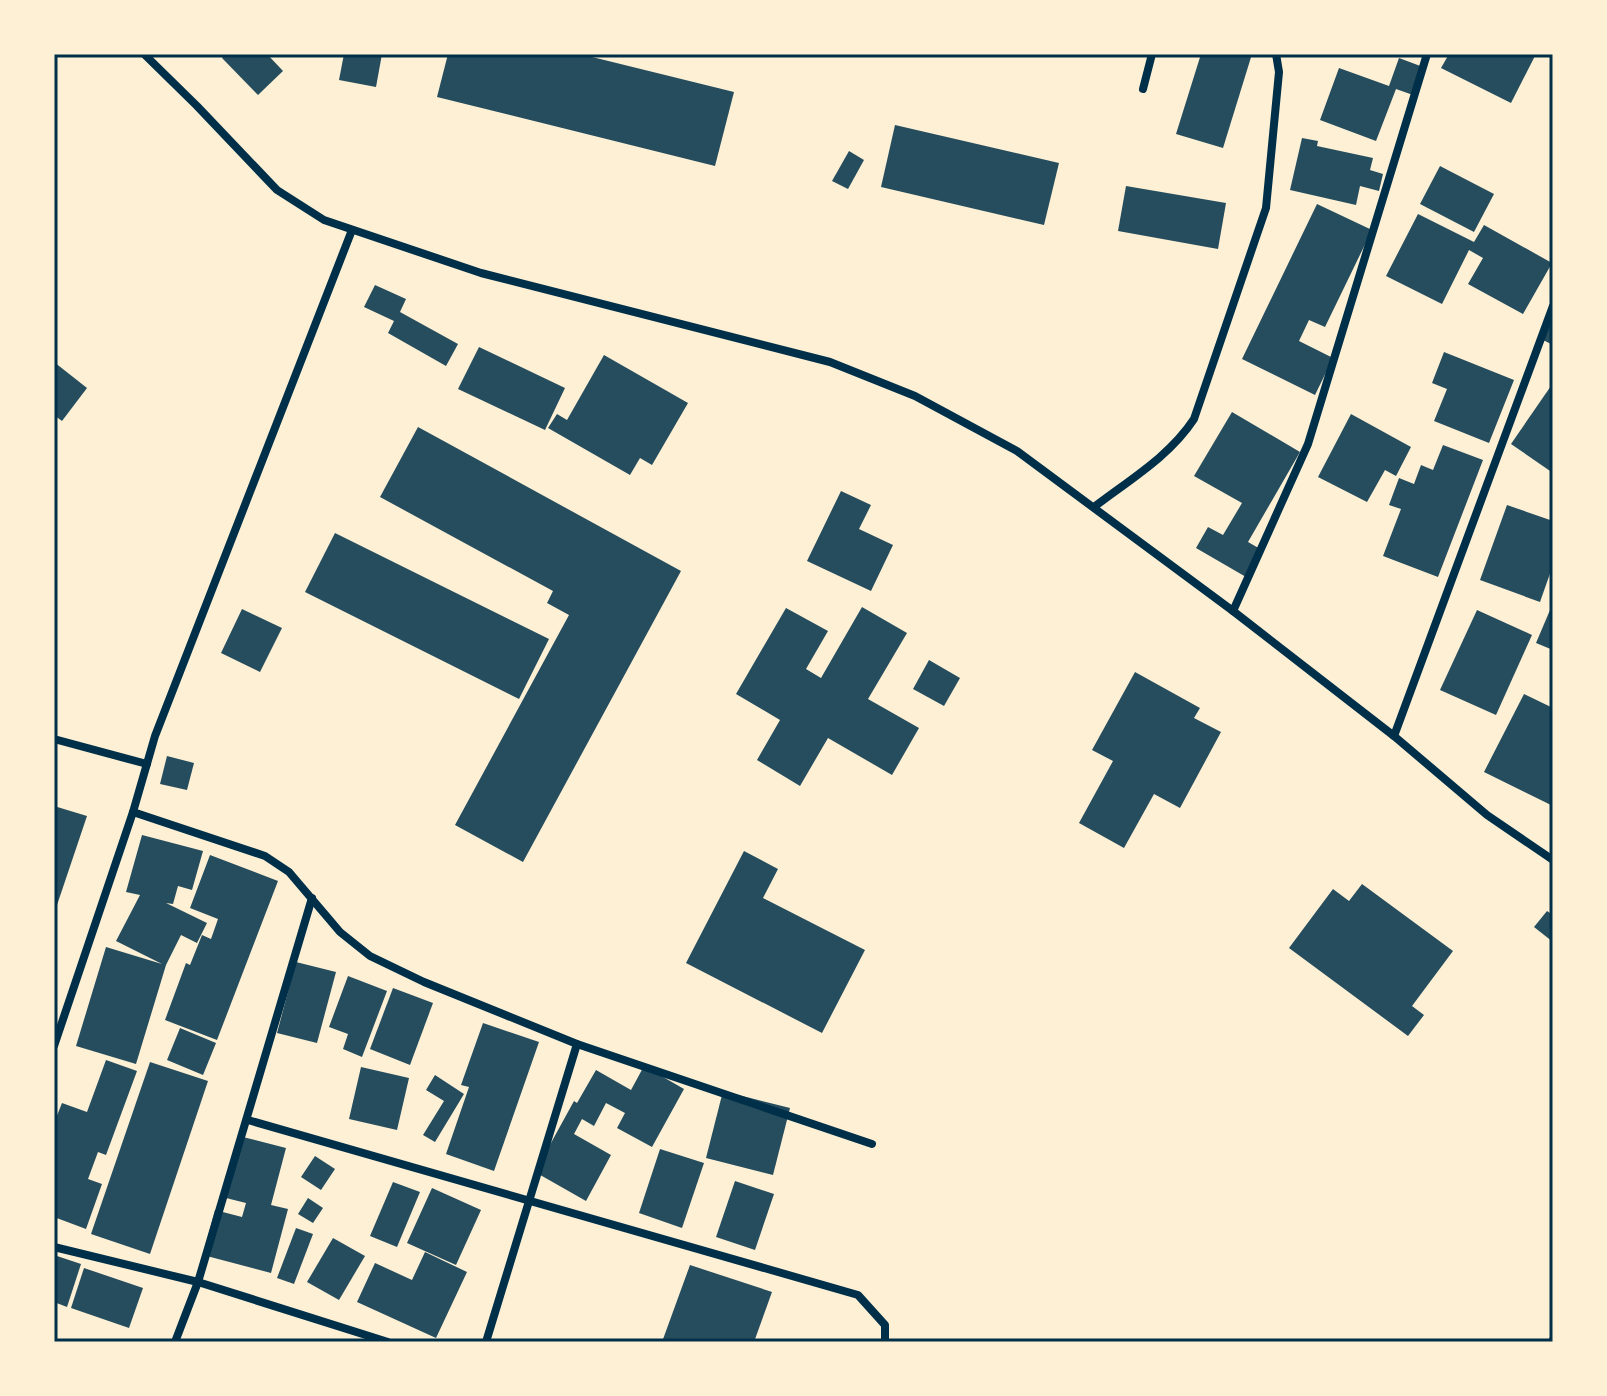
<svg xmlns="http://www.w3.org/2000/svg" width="1607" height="1396" font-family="'Source Sans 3',sans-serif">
<rect width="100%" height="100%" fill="#fdf0d5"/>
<g fill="#264d5e">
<polygon points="225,54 267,54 283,71 258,95 222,58"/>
<polygon points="344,54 382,54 376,87 339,80"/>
<polygon points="448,54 580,54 734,92 715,166 437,97"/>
<polygon points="1201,54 1252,54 1223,148 1176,134"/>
<polygon points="1449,54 1536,54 1511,103 1441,68"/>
<polygon points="1399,58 1423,67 1413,95 1396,89 1376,141 1320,120 1339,68 1389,86"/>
<polygon points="895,125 1059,163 1044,225 881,187"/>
<polygon points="1302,138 1318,141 1317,146 1373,158 1370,170 1383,174 1379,191 1360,186 1356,205 1290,190"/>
<polygon points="849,151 864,160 848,189 832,181"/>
<polygon points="1440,166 1494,194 1474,232 1420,204"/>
<polygon points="1126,186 1226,203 1218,249 1118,231"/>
<polygon points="1317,204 1372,230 1325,327 1309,320 1299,341 1333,358 1315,395 1242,359"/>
<polygon points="1418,214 1474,242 1484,225 1552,263 1523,314 1468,284 1483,258 1469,250 1442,304 1386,276"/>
<polygon points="375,285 406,299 400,312 458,344 446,366 388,333 394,321 364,307"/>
<polygon points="1553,318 1553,345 1543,340"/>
<polygon points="479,347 565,388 545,430 458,389"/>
<polygon points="1444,352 1514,380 1489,443 1434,421 1447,389 1432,383"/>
<polygon points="604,355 688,403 652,465 640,458 630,475 548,428 557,414 567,420"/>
<polygon points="54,362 87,388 62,421 54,415"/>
<polygon points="1553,383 1553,473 1511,444"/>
<polygon points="1232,412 1300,452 1248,542 1262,550 1246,577 1196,548 1208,527 1223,535 1242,503 1194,476"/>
<polygon points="1351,414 1411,447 1396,476 1385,470 1367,502 1318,477"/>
<polygon points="418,427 681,571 523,862 455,825 569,615 547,603 553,591 380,497"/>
<polygon points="1443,445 1483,460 1438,577 1383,556 1401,509 1389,505 1399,478 1414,484 1421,465 1433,470"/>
<polygon points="841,491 871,505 859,529 893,545 871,591 807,561"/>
<polygon points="1507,505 1553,521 1553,565 1540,602 1480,580"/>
<polygon points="335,533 549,639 519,699 305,592"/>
<polygon points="1553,603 1553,650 1536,643"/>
<polygon points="862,607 907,633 868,699 919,728 892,775 828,738 800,786 757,760 780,720 736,694 786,608 828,631 806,669 821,678"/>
<polygon points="242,609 282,628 260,672 221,653"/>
<polygon points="1477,610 1532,635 1496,715 1440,690"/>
<polygon points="929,660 960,678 944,706 913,689"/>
<polygon points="1135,672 1200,708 1194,718 1221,732 1180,808 1154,794 1124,848 1079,823 1113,761 1092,750"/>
<polygon points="1524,694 1553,708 1553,806 1484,772"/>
<polygon points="167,756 194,763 187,790 160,784"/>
<polygon points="54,806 87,816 55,911 54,911"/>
<polygon points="142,835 203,851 192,890 178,886 173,904 166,903 207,923 197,943 181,935 166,965 136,1064 76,1046 106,947 162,964 116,941 140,895 126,892"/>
<polygon points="744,851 778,869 763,898 865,950 822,1033 686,963"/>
<polygon points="210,855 278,881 217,1040 165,1020 186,963 190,965 202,935 211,939 218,919 190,908"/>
<polygon points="1362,884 1453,951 1412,1006 1424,1015 1408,1036 1289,948 1333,889 1349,901"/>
<polygon points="1547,911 1553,915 1553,942 1534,927"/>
<polygon points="296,962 336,972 317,1043 277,1033"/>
<polygon points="348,976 387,991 362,1057 343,1049 348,1034 329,1027"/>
<polygon points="393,988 433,1003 410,1065 370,1049"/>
<polygon points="483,1023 539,1042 494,1171 446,1154 469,1087 461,1085"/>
<polygon points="180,1028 216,1043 203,1075 167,1060"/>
<polygon points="106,1060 137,1071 106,1155 98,1152 88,1179 102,1184 86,1229 54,1217 54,1123 62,1103 87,1112"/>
<polygon points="150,1062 208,1081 150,1254 91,1234"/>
<polygon points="644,1066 684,1089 652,1147 617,1128 625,1113 606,1103 594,1126 582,1119 574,1134 611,1155 586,1201 535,1172 574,1101 577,1103 596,1070 631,1090"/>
<polygon points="361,1067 409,1078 397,1130 349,1119"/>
<polygon points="435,1075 464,1094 435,1142 423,1135 444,1101 426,1090"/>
<polygon points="723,1091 790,1108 773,1175 706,1158"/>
<polygon points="239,1136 286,1148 271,1205 288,1209 271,1273 203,1255 215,1210 242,1217 246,1203 222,1197"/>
<polygon points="660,1149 704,1163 682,1228 639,1213"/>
<polygon points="315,1156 335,1169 321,1190 301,1177"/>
<polygon points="735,1181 774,1194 755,1250 716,1237"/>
<polygon points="393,1182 420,1192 397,1247 370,1236"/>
<polygon points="432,1188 481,1210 456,1265 407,1243"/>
<polygon points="308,1198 323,1208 313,1223 298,1214"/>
<polygon points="296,1228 313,1234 294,1284 277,1278"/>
<polygon points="333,1238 365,1256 339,1300 307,1282"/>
<polygon points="425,1252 467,1272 436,1338 357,1302 375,1263 412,1280"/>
<polygon points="54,1255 81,1264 67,1307 54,1302"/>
<polygon points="690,1265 772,1292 754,1342 662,1342"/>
<polygon points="84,1268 143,1288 129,1328 71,1308"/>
</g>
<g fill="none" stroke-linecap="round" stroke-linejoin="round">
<g stroke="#003049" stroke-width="8">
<polyline points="144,54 197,106 277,190 324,220 481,273 830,362 915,396 1017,451 1233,611 1394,736 1487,815 1553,860"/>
<polyline points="1143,89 1152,54"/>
<path d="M1094 507C1129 480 1169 457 1194 419L1266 208 1279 72 1276 54"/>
<polyline points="1233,611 1308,444 1427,54"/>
<polyline points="1394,736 1553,306"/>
<polyline points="54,739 147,764"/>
<polyline points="133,812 265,856 289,872 340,932 370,956 424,982 577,1044 872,1144"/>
<polyline points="54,1046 133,812 155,736 352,230"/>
<polyline points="248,1120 858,1295 885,1325 885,1342"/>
<polyline points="54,1247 198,1282 388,1342"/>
<polyline points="175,1342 198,1282 312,898"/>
<polyline points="486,1342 577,1044"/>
<polyline points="1553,1342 1553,1340"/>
</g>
</g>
<rect width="1607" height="1396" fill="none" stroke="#fdf0d5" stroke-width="112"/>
<rect x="56" y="56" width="1495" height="1284" fill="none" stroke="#003049" stroke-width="3"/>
</svg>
